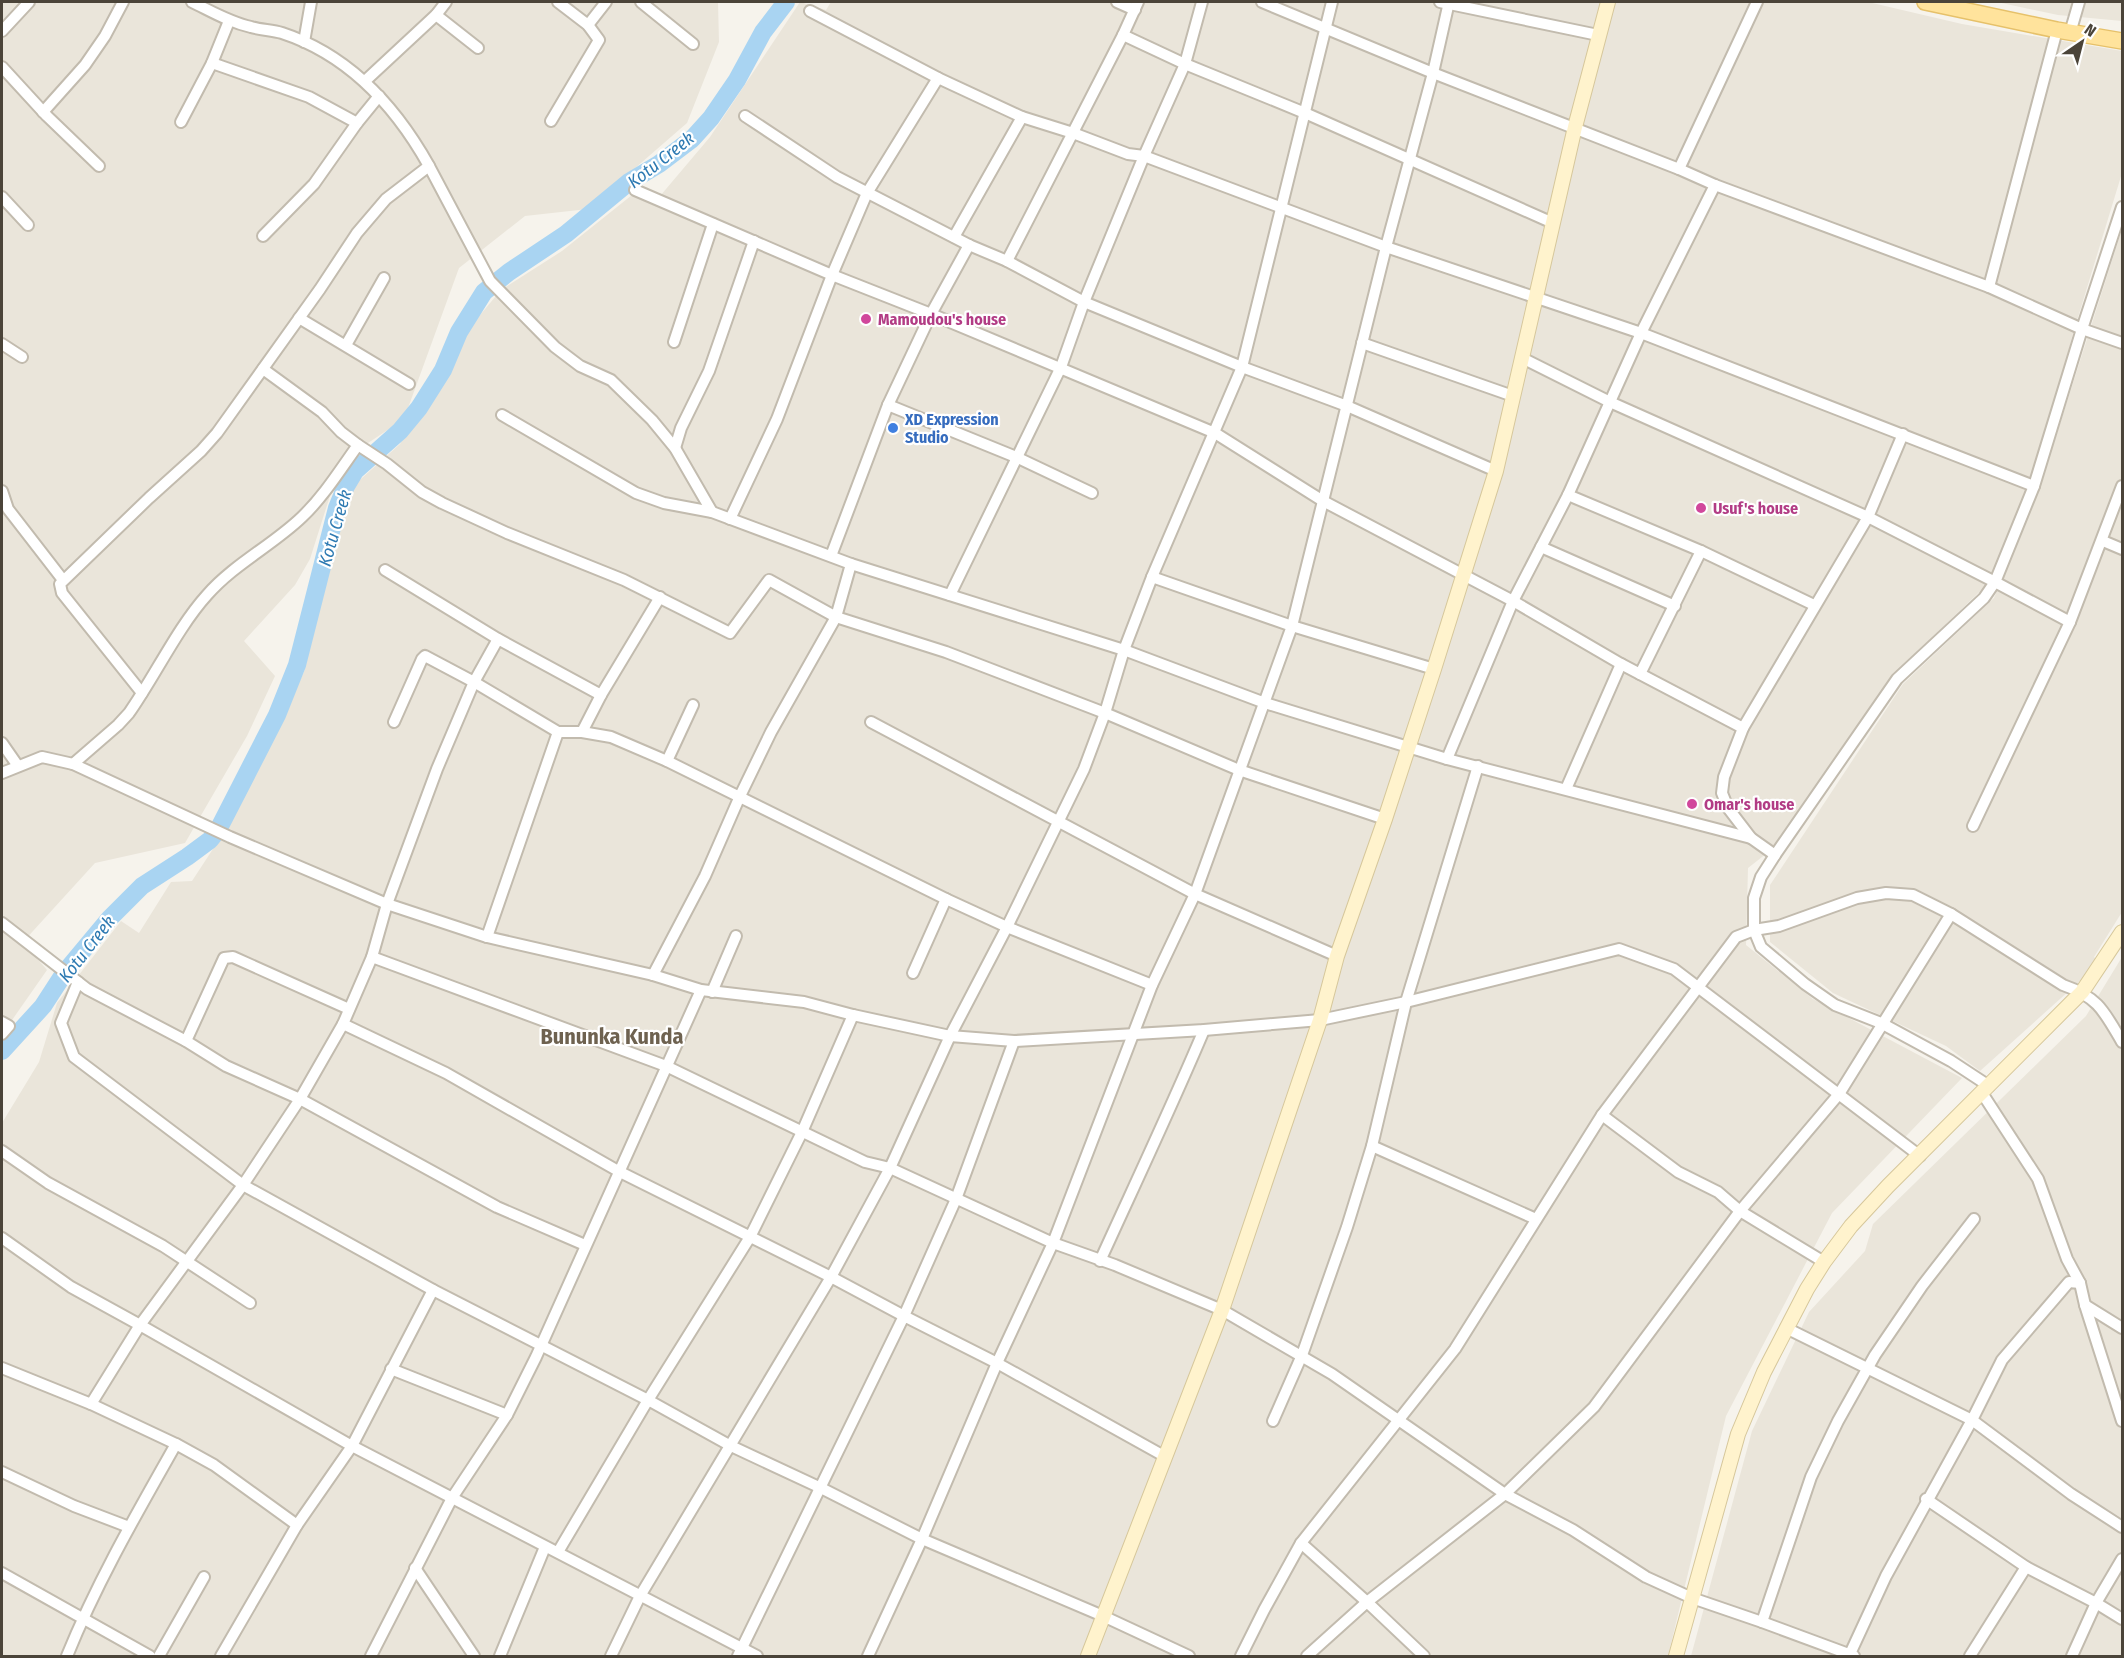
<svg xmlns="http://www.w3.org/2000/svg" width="2124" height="1658" font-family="'Fira Sans Condensed',sans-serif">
<rect width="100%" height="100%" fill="#f6f3ec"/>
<g fill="#eae5da">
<polygon points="2,2 718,2 719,42 687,123 588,209 525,216 459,268 404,419 341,461 310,559 295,585 244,641 275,676 247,736 185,843 95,863 23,942 47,970 10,1023 2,1023"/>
<polygon points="800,2 826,10 831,2 1868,2 1962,24 2122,51 2122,173 2072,337 2041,460 1995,577 1899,669 1776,846 1748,868 1746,945 1813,999 1962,1078 1832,1213 1726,1416 1668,1656 2,1656 2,1123 39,1062 57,1003 121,921 139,933 171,882 192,881 228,826 304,672 337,540 353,486 400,444 470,327 501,290 562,251 632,195 655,202 710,137"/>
<polygon points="1997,2 2122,2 2122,21 2058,15"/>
<polygon points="2122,229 2122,912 2094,957 2100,963 1980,1071 1946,1046 1833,993 1770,942 1770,885 1903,684 1994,598 2038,493"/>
<polygon points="2122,957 2122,1656 1691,1656 1752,1431 1809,1312 1865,1251 1873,1224 2086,1016"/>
</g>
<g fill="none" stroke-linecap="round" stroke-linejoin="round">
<polyline stroke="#a9d4f2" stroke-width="18" points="2,1051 43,1006 65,972 110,918 142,886 187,857 210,840 218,830 277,715 297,665 337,508 346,486 355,471 400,431 419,408 443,370 459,332 484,292 509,272 566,234 629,182 659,164 692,139 711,118 737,80 763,32 786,2"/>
<g stroke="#c2bbae" stroke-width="14">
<g id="street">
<polyline points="641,2 693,44"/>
<polyline points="1117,2 1135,10"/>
<polyline points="1262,2 1433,73 1679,169 1715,185 1989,287 2082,329 2122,343"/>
<polyline points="1440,2 1598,35"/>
<polyline points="810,11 938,78 1022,117 1073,133 1128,154 1144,156 1386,247 1641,333 2034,486"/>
<polyline points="436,15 478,48"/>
<polyline points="588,25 606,2"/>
<polyline points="2,31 29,2"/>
<polyline points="2070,33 2079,2"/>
<polyline points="1123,35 1185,64 1305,113 1553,223"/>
<polyline points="304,42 311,2"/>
<polyline points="212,63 309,97 357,123"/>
<polyline points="2,67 47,116 99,166"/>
<polyline points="365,81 436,15 446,2"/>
<polyline points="43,112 85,65 105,36 123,2"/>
<polyline points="745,116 837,177 969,245 1007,261 1084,302 1242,367 1347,406 1496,471"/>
<polyline points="551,121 599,40 588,25 558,2"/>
<polyline points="181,122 212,63 229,21"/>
<polyline points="429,166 490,281 555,347 580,366 611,380 652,420 675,448 712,512"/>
<polyline points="1679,169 1757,2"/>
<polyline points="635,190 832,275 931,314 1215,433 1323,501 1513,601 1621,664 1743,728"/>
<polyline points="2,197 28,225"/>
<polyline points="263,236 314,184 357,123 379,96"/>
<polyline points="954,237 1022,117"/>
<polyline points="1007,261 1123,35 1138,2"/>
<polyline points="1989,287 2057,30"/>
<polyline points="299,318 409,384"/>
<polyline points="674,342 713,224"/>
<polyline points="1362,343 1513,396"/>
<polyline points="2,344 22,357"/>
<polyline points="346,345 384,278"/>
<polyline points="1522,358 1610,402 1868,517 1995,582 2070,622"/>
<polyline points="888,405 1016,457 1092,493"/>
<polyline points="502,415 636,493 664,503 712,512 851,564 1124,650 1265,703 1447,759 1751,838"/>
<polyline points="358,445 387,464 422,492 442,503 507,533 624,580 730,633 769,580 836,617 946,652 1105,713 1239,770 1385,819"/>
<polyline points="675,448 681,428 709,371 754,241"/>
<polyline points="2,491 8,509 63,580"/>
<polyline points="1568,495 1701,551 1814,605"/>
<polyline points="730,519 777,419 832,275 867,193 938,78"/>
<polyline points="2103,541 2122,549"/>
<polyline points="1541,547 1675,606"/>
<polyline points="831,556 888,405 931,314 969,245"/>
<polyline points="385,570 498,639 601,695"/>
<polyline points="1152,577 1292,626 1434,669"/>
<polyline points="950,595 1061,367 1084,302 1144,156 1185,64 1202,2"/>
<polyline points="1640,674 1701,551"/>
<path d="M142 693 62 593 60 584 149 498 201 451 217 433 320 289 357 233 386 199 429 166C396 107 349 55 282 33 272 30 261 30 251 27 229 22 211 11 192 2"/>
<polyline points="394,722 422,659 425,656 474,682 558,732"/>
<polyline points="871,722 1195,894 1337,956"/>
<polyline points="582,732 601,695 660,597"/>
<polyline points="2,743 18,766"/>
<polyline points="1447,759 1513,601 1568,495 1641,333 1715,185"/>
<polyline points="667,761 693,705"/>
<path d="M73 764 118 725 129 713C155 676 178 627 207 595 234 564 273 545 302 517 324 496 340 470 358 445L341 432 322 412 263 369"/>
<polyline points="2,773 42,757 73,764 230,837 387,904 487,937 653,975 701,990 804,1002 853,1015 950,1036 1014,1041 1204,1030 1320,1020 1406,1002 1619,949 1674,969 1920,1156"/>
<polyline points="1566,789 1621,664"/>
<polyline points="1973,826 2070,622 2122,486"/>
<polyline points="1775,855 1751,838 1728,808 1722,793 1724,777 1743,728 1868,517 1903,434"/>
<polyline points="2,923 87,989 186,1041 226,1066 300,1099 497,1207 585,1245"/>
<polyline points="487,937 558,732 582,732 611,737 667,761 946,899 1007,927 1152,985"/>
<polyline points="372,957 666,1066 865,1162 890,1168 1053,1243 1115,1265 1222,1310 1332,1374 1505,1494 1573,1530 1646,1577 1692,1598 1762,1622 1854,1656"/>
<polyline points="913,973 946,899"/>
<polyline points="653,975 705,876 740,796 771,732 836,617 851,564"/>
<polyline points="78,982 61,1023 74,1057 243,1185 433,1290 648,1400 731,1446 821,1488 922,1539 1103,1616 1189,1656"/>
<polyline points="712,992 736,936"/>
<polyline points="2,1022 9,1026 2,1034"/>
<polyline points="343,1024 446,1073 620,1172 831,1277 904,1316 956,1199 1014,1041"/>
<polyline points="186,1041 224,958 233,957 349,1009"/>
<polyline points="1989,1086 1951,1061 1881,1023 1835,1005 1805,984 1761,947 1754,930 1754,898 1761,877 1775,855 1897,679 1984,598 1995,582 2034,486 2082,329 2122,207"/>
<polyline points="1982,1093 2038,1179 2067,1259 2080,1283 2085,1305 2122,1421"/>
<polyline points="1602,1115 1678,1172 1718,1192 1740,1211 1824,1262"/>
<polyline points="1372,1146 1536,1219"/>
<polyline points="2,1151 48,1183 163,1246 250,1303"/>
<polyline points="2,1238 71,1287 140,1325 352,1446 757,1656"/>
<path d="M1100 1261C1135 1184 1171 1108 1204 1030"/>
<polyline points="2085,1305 2122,1328"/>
<polyline points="1786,1328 1972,1420 2071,1494 2122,1527"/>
<polyline points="2,1368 91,1404 176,1444 214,1465 297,1525"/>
<polyline points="391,1369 507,1415"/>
<polyline points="91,1404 140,1325 243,1185 300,1099 343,1024 372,957 387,904 437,769 474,682 498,639"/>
<polyline points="1273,1421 1302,1355 1347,1227 1372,1146 1406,1002 1478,766"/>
<polyline points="2,1472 74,1506 129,1527"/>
<polyline points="1926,1499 2026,1567 2096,1603 2122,1619"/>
<polyline points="1301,1543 1367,1602 1424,1656"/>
<polyline points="558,1552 648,1400 750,1237 802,1132 853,1015"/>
<polyline points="415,1568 474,1656"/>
<polyline points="2,1573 150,1656"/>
<polyline points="1762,1622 1811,1477 1838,1421 1875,1355 1922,1286 1974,1219"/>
<path d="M67 1656C97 1582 137 1513 176 1444"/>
<polyline points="159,1656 204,1577"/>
<polyline points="221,1656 297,1525 352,1446 433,1290"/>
<polyline points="371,1656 452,1498 507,1415 536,1357 701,990"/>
<polyline points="500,1656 545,1547"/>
<polyline points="611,1656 640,1596 831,1277 890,1168 950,1036 1007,927 1084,769 1105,713 1124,650 1152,577 1242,367 1332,2"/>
<polyline points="738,1656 904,1316 997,1363 1164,1456"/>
<polyline points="868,1656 922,1539 997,1363 1053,1243 1152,985 1195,894 1292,626 1386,247 1433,73 1449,2"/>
<path d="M1241 1656 1264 1610 1301 1543 1455 1349 1602 1115 1736 937 1754 930 1779 926 1857 898 1886 893 1913 895 1951 914 2063 985C2098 997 2104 1011 2122 1042"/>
<polyline points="1307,1656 1367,1602 1505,1494 1594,1407 1740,1211 1839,1094 1951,914"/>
<polyline points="1849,1656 1886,1576 1972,1420 2002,1360 2069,1282 2080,1283"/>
<polyline points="1970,1656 2026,1567"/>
<polyline points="2072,1656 2096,1603 2122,1559"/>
</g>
</g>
<g stroke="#d6c79b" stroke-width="16">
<g id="secondary">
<polyline points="1088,1656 1222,1310 1320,1020 1337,956 1385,819 1434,669 1496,471 1575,127 1608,2"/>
<polyline points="1676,1656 1738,1434 1764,1372 1807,1289 1824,1262 1851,1226 1888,1186 2082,992 2122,932"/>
</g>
</g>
<g stroke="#e6c16a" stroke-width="18">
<polyline id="primary" points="1925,2 2057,30 2122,41"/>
</g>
<use href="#street" stroke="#fff" stroke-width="10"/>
<use href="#secondary" stroke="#fff3cd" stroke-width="14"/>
<use href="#primary" stroke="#ffe39c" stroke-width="15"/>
</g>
<g fill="#d1479c" stroke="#fff" stroke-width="2">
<circle cx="866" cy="319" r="6"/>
<circle cx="1701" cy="508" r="6"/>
<circle cx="1692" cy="804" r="6"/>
</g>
<circle fill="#3f7fe0" stroke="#fff" stroke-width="2" cx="893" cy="428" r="6"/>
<g text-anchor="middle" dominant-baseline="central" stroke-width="4.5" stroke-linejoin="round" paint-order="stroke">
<g font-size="16" font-weight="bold" fill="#b23c85" stroke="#fff" text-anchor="start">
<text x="878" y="319">Mamoudou's house</text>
<text x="1713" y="508">Usuf's house</text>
<text x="1704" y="804">Omar's house</text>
</g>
<g font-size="16" font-weight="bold" fill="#366cbe" stroke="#fff" text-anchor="start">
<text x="905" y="419">XD Expression<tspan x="905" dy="18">Studio</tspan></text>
</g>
<g font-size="18" font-style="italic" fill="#2e7ab2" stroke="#fff">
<text transform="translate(661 160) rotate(-38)">Kotu Creek</text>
<text transform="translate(335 528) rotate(-74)">Kotu Creek</text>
<text transform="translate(87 949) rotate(-52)">Kotu Creek</text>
</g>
<g font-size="22" font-weight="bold" fill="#6e6250" stroke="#fff">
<text x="612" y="1036">Bununka Kunda</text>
</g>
</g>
<rect width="2124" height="1658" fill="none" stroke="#4b4439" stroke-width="6"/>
<g transform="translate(2082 42) rotate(35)" stroke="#ffffff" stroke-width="4.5" paint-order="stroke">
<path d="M0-4.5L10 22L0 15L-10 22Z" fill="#4b4439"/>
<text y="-9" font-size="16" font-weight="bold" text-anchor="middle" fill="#4b4439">N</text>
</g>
</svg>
